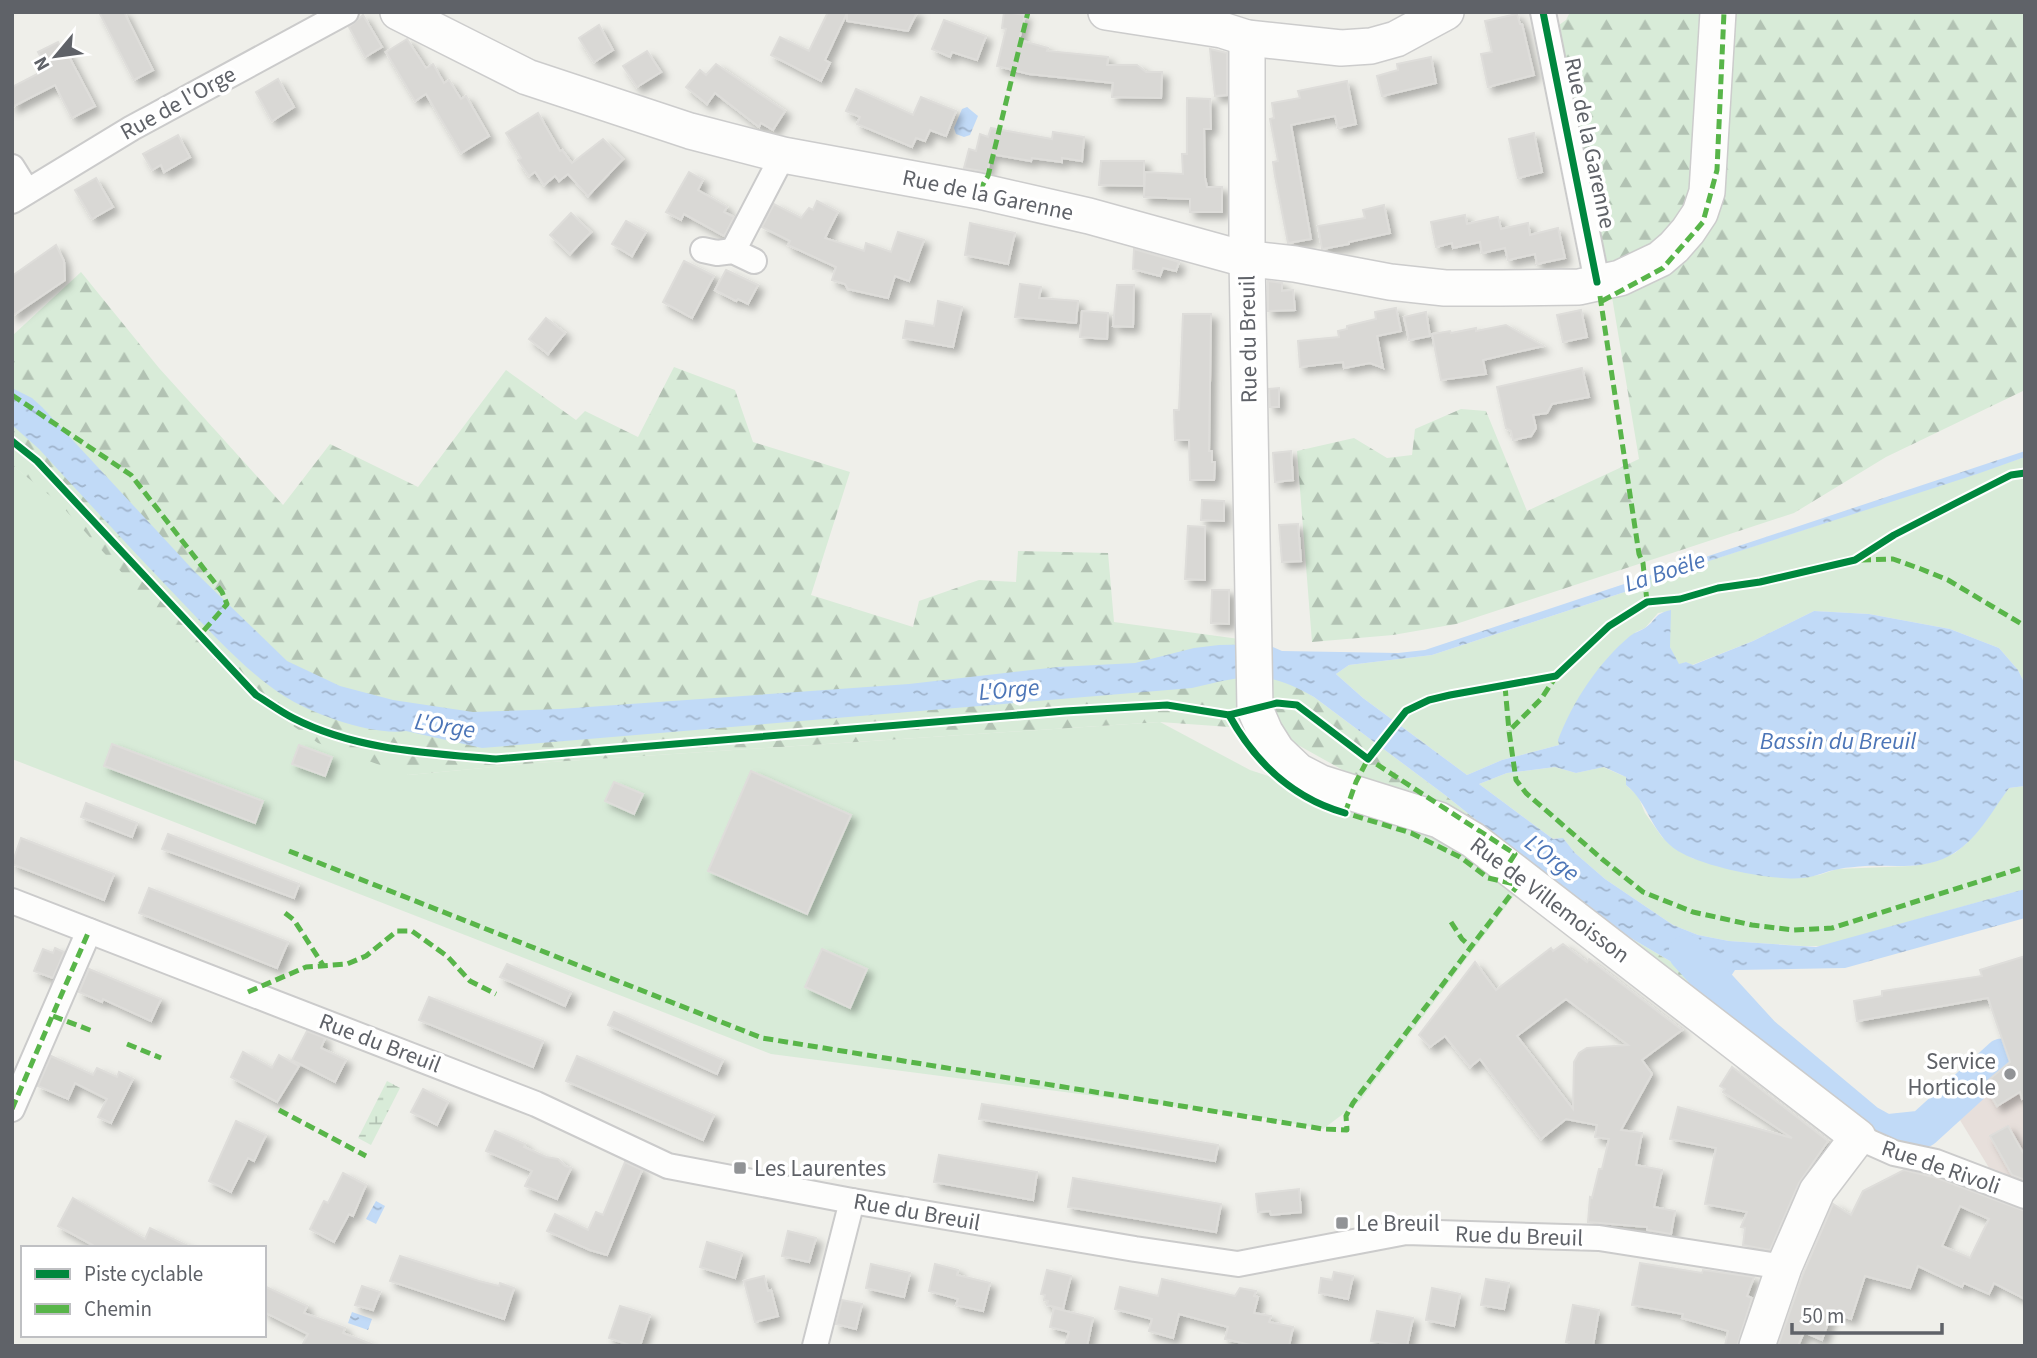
<svg xmlns="http://www.w3.org/2000/svg" width="2037" height="1358" font-family="'Source Sans 3',sans-serif">
<defs>
<pattern id="forest-firs" width="22" height="20" patternUnits="userSpaceOnUse" patternTransform="scale(1.75)"><rect width="22" height="20" fill="#d8ebd8"/><path d="M5 1l3.5 6h-7zM16 11l3.5 6h-7z" fill="#b2c2b3"/></pattern>
<pattern id="wetland-marsh" width="20" height="14" patternUnits="userSpaceOnUse" patternTransform="scale(1.75)"><rect width="20" height="14" fill="#d8ebd8"/><path d="M1 5h8M5 5V1M11 12h8M15 12V8" fill="none" stroke="#b2c2b3"/></pattern>
<pattern id="water-ripples" width="26" height="14" patternUnits="userSpaceOnUse" patternTransform="scale(1.75)"><rect width="26" height="14" fill="#c1daf7"/><path d="M2 4q2-2 4 0t4 0M15 11q2-2 4 0t4 0" fill="none" stroke="#a0b4cc"/></pattern>
<filter id="shadow"><feDropShadow dx="5.5" dy="5.5" stdDeviation="3.5" flood-color="#0004"/></filter>
</defs>
<rect width="100%" height="100%" fill="#efefea"/>
<polygon fill="#e7dfdb" points="2025,1055 2025,1186 1991,1171 1952,1107 2002,1064"/>
<g fill="#d8ebd8">
<polygon points="2025,457 2025,684 2018,670 1999,648 1950,629 1869,614 1814,611 1753,641 1692,665 1686,662 1678,665 1670,647 1670,611 1658,613 1645,628 1636,632 1559,745 1502,760 1467,775 1363,698 1336,674 1349,665 1432,655 1637,588 1650,587 1650,580 1669,574"/>
<polygon points="12,465 408,775 536,763 1160,722 1250,770 1441,834 1516,893 1359,1102 1323,1129 1258,1117 771,1054 12,759"/>
<polygon points="1555,767 1576,773 1603,767 1626,777 1626,785 1638,796 1645,813 1662,837 1692,858 1750,873 1791,878 1819,875 1837,869 1911,866 1930,863 1955,853 1968,842 2009,788 2025,786 2025,889 1823,946 1802,946 1729,941 1698,935 1673,925 1605,879 1575,853 1566,842 1556,838 1553,839 1479,784 1507,773"/>
</g>
<g fill="url(#forest-firs)">
<polygon points="1570,12 2025,12 2025,390 1886,457 1794,513 1456,624 1393,635 1312,642 1297,451 1354,438 1387,458 1412,455 1415,429 1461,409 1486,411 1527,511 1639,459 1607,267 1603,261 1557,33 1559,25 1566,20"/>
<polygon points="81,272 159,368 283,505 330,444 418,487 506,370 576,420 585,411 638,437 674,367 735,390 753,442 850,472 811,595 913,627 919,601 979,580 1016,582 1018,551 1108,553 1114,622 1254,641 1269,677 1292,684 1314,697 1445,795 1602,921 1692,974 1716,999 1690,1024 1441,834 1350,774 1271,730 1160,722 536,763 408,775 318,743 207,667 59,503 12,465 12,336"/>
</g>
<polygon fill="url(#wetland-marsh)" points="387,1081 400,1088 371,1145 358,1138"/>
<g fill="url(#water-ripples)">
<polygon points="967,107 978,116 970,135 964,137 956,134 954,128 962,109"/>
<path d="M12 388 32 398 42 407 196 573 287 661 340 686 393 700 473 712 560 709 909 684 1058 667 1135 663 1194 648 1219 645 1266 644 1282 651 1398 653 1425 650 2025 451V457L1977 474 1669 574 1650 580 1651 587 1637 588 1432 655 1349 665 1336 674 1363 698 1467 775 1502 760 1559 745 1558 740C1573 701 1598 663 1630 636 1635 632 1640 631 1645 628 1657 620 1653 614 1671 610L1670 647 1679 664 1686 662 1693 665 1753 641 1814 611 1869 614 1950 629 1999 648 2018 670 2025 684V786L2009 788C1992 811 1976 842 1949 856 1923 870 1894 865 1865 866 1857 867 1847 867 1839 869 1826 871 1815 877 1803 878 1772 881 1704 867 1678 851 1651 834 1649 803 1626 785V777L1604 767 1576 773 1555 767 1507 773 1479 784 1553 839 1563 838 1575 853 1605 879 1673 925 1698 935 1729 941 1816 947 2025 889V918L1845 968 1735 970 1716 999 1692 974 1602 921 1445 795 1314 697C1265 668 1245 676 1192 688L482 748 406 731C373 736 312 714 284 696 244 670 211 632 178 598 131 549 85 499 39 449L12 425Z"/>
<polygon points="376,1201 385,1206 376,1224 366,1219"/>
<polygon points="352,1312 372,1319 368,1330 348,1323"/>
</g>
<g fill="none" stroke-linecap="round" stroke-linejoin="round">
<polyline stroke="#c1daf7" stroke-width="37" points="1687,953 1762,1035 1867,1123 1885,1133 1923,1129 2002,1057 2008,1061 2025,1053"/>
</g>
<g fill="#d9d8d5" stroke="#deddda" stroke-width="2" fill-rule="evenodd" filter="url(#shadow)">
<polygon points="99,12 124,12 153,70 134,80"/>
<polygon points="828,12 917,12 908,31 847,21 847,13 825,60 830,63 821,81 771,55 780,37 809,51"/>
<polygon points="1004,12 1025,15 1019,40 1048,48 1047,51 1108,57 1107,65 1137,65 1146,72 1162,72 1161,98 1112,97 1113,83 1029,74 997,66 1006,29 1002,28"/>
<polygon points="1517,14 1520,24 1522,24 1534,75 1488,87 1481,54 1492,52 1485,21"/>
<polygon points="363,15 382,47 365,57 349,27"/>
<polygon points="944,20 986,36 977,60 952,52 950,57 932,49"/>
<polygon points="599,25 613,50 594,62 579,38"/>
<polygon points="407,39 426,68 433,64 444,83 449,80 461,99 466,96 489,136 461,153 426,94 415,101 386,52"/>
<polygon points="58,42 62,51 65,49 95,106 72,118 55,85 12,107 12,87 47,69 38,52"/>
<polygon points="1210,49 1227,53 1227,95 1215,96"/>
<polygon points="647,51 661,72 637,87 623,66"/>
<polygon points="1431,57 1436,83 1382,96 1377,76 1398,70 1397,64"/>
<polygon points="716,64 785,111 773,130 761,123 759,127 715,93 707,104 686,87 700,70 706,75"/>
<polygon points="278,79 294,107 272,121 256,92"/>
<polygon points="1347,81 1356,124 1338,128 1335,116 1291,125 1311,239 1288,243 1275,176 1273,162 1278,161 1270,119 1274,118 1272,103 1300,98 1298,91"/>
<polygon points="856,89 913,115 921,97 956,111 946,136 930,130 925,141 916,138 912,147 857,124 860,117 846,111"/>
<polygon points="1187,98 1210,99 1211,129 1204,129 1205,178 1207,187 1222,187 1222,212 1190,212 1190,199 1144,197 1145,172 1183,174 1182,154 1187,154"/>
<polygon points="538,113 560,151 562,150 572,163 603,139 623,159 588,196 568,174 559,181 555,176 544,185 535,172 529,176 518,160 521,158 506,133"/>
<polygon points="991,128 1052,139 1053,132 1084,137 1082,161 1062,158 1062,162 1032,158 1031,161 991,154 987,172 964,168 969,149 976,151 980,134 988,137"/>
<polygon points="1534,133 1542,172 1518,178 1509,139"/>
<polygon points="178,135 190,157 164,172 161,165 152,170 143,154"/>
<polygon points="1101,161 1144,161 1144,186 1099,185"/>
<polygon points="689,172 703,180 698,190 727,207 724,212 734,217 724,236 684,214 681,220 666,212"/>
<polygon points="96,178 113,207 92,219 75,190"/>
<polygon points="817,201 838,212 825,238 864,251 866,243 891,252 898,232 924,240 909,281 895,276 888,298 848,289 845,284 832,280 836,267 788,245 790,241 762,227 774,204 801,218 809,208 813,210"/>
<polygon points="1384,205 1390,233 1349,242 1349,244 1322,249 1318,226 1365,218 1363,210"/>
<polygon points="571,213 591,232 570,254 550,235"/>
<polygon points="1465,215 1467,224 1498,217 1501,229 1528,223 1530,235 1558,228 1565,258 1537,264 1535,254 1508,260 1505,248 1482,253 1480,242 1453,248 1452,243 1436,247 1431,222"/>
<polygon points="626,221 646,232 632,256 612,244"/>
<polygon points="970,223 1015,233 1008,264 965,255"/>
<polygon points="56,245 64,261 65,280 12,316 12,276"/>
<polygon points="1134,249 1179,262 1176,271 1163,268 1160,276 1133,269"/>
<polygon points="684,261 714,276 692,318 663,302"/>
<polygon points="726,270 758,285 748,304 738,299 736,301 715,290"/>
<polygon points="1268,281 1282,283 1282,291 1293,290 1295,310 1268,311"/>
<polygon points="1020,284 1041,287 1039,298 1078,301 1076,323 1015,317"/>
<polygon points="1117,285 1134,285 1133,327 1113,326"/>
<polygon points="938,301 962,307 953,347 903,338 906,321 934,326"/>
<polygon points="1396,308 1401,331 1377,336 1383,368 1370,363 1344,368 1343,362 1300,367 1298,341 1339,337 1338,331 1347,329 1347,326 1376,319 1375,312"/>
<polygon points="1581,310 1587,337 1563,342 1557,315"/>
<polygon points="1082,311 1108,313 1107,339 1080,337"/>
<polygon points="1426,312 1430,336 1409,340 1404,317"/>
<polygon points="1183,314 1211,314 1209,451 1212,451 1212,462 1215,462 1214,480 1190,480 1189,440 1175,440 1174,410 1179,410"/>
<polygon points="546,318 565,333 548,354 529,339"/>
<polygon points="1506,325 1543,346 1483,360 1486,374 1441,380 1432,334 1450,331 1451,333 1476,328 1476,331"/>
<polygon points="1582,368 1589,397 1552,404 1547,413 1533,415 1536,428 1531,436 1513,440 1511,431 1506,428 1497,387"/>
<polygon points="1279,388 1279,407 1270,407 1269,389"/>
<polygon points="1291,451 1293,480 1275,482 1273,453"/>
<polygon points="1202,500 1224,501 1224,521 1201,520"/>
<polygon points="1298,524 1301,561 1282,562 1279,525"/>
<polygon points="1188,526 1205,527 1205,580 1185,579"/>
<polygon points="1212,590 1229,590 1229,624 1211,623"/>
<polygon points="112,744 263,801 255,823 104,766"/>
<polygon points="299,745 332,757 325,776 292,764"/>
<polygon points="751,771 851,815 807,914 708,871"/>
<polygon points="614,782 643,794 634,814 605,801"/>
<polygon points="86,803 137,823 132,837 81,817"/>
<polygon points="168,834 299,884 294,898 162,849"/>
<polygon points="21,838 114,874 104,900 12,864"/>
<polygon points="149,888 288,942 277,968 139,913"/>
<path d="M1563 944 1587 962 1589 959 1682 1030 1642 1060 1652 1074 1621 1130 1642 1133 1636 1165 1662 1170 1654 1207 1675 1211 1671 1234 1647 1230V1227L1588 1222 1590 1197 1592 1198 1599 1169H1602L1609 1139 1595 1137 1597 1125 1566 1119 1541 1139 1480 1059 1470 1067 1445 1036 1430 1047 1419 1035 1475 962 1496 990 1551 948 1553 951ZM1566 999 1628 1045 1587 1048 1579 1053 1574 1062 1573 1109 1517 1036Z"/>
<polygon points="55,948 64,952 53,978 34,971 43,949 53,953"/>
<polygon points="822,949 867,969 850,1008 805,987"/>
<polygon points="2025,956 2025,1098 2022,1099 2020,1092 1997,1106 1984,1084 2010,1062 1988,998 1857,1021 1854,1001 1882,996 1882,991 1982,976 1980,970"/>
<polygon points="507,964 571,992 565,1006 500,977"/>
<polygon points="89,969 161,999 151,1021 103,999 102,1002 79,992"/>
<polygon points="429,997 543,1041 533,1067 419,1020"/>
<polygon points="614,1012 723,1060 717,1074 608,1025"/>
<polygon points="307,1031 325,1038 321,1048 346,1060 335,1082 292,1060"/>
<polygon points="243,1052 272,1068 279,1055 299,1066 277,1102 231,1077"/>
<polygon points="51,1056 93,1075 97,1068 117,1077 119,1072 133,1079 111,1123 98,1117 107,1099 75,1083 68,1099 38,1086"/>
<polygon points="577,1056 714,1115 703,1140 566,1081"/>
<polygon points="1732,1067 1828,1141 1799,1183 1770,1250 1743,1245 1745,1228 1741,1227 1747,1212 1705,1204 1716,1148 1670,1139 1678,1107 1792,1138 1723,1092 1725,1089 1720,1086"/>
<polygon points="423,1089 448,1102 437,1125 411,1112"/>
<polygon points="982,1104 1218,1145 1215,1161 979,1119"/>
<polygon points="236,1121 266,1135 254,1161 248,1158 231,1192 209,1181"/>
<polygon points="2008,1126 2025,1156 2025,1180 2012,1175 1990,1136"/>
<polygon points="495,1131 525,1144 524,1147 546,1157 558,1159 565,1166 571,1168 557,1199 525,1186 532,1171 486,1151"/>
<polygon points="939,1155 1037,1172 1033,1200 934,1182"/>
<polygon points="625,1162 642,1170 607,1255 590,1250 547,1231 555,1214 588,1230 596,1212 603,1215"/>
<path d="M1904 1170 1937 1178 2025 1211V1299L1994 1283 1989 1294 1964 1283 1962 1287 1918 1266 1910 1288 1865 1276 1851 1319 1832 1312 1822 1340 1804 1332 1798 1346H1778L1803 1274 1833 1204 1851 1215 1863 1191ZM1960 1206 1989 1219 1970 1258 1942 1246Z"/>
<polygon points="343,1173 366,1185 353,1216 349,1214 334,1242 310,1229 324,1201 328,1203"/>
<polygon points="1073,1178 1221,1204 1216,1232 1068,1207"/>
<polygon points="1299,1189 1301,1212 1271,1215 1270,1211 1258,1212 1256,1194"/>
<polygon points="73,1198 145,1239 150,1228 192,1248 98,1248 58,1226"/>
<polygon points="788,1231 816,1238 809,1262 782,1256"/>
<polygon points="707,1242 742,1253 735,1278 700,1267"/>
<polygon points="400,1256 479,1281 499,1286 500,1283 514,1288 504,1319 390,1281"/>
<polygon points="1640,1263 1702,1273 1703,1270 1754,1277 1747,1296 1752,1298 1737,1346 1725,1346 1728,1331 1682,1318 1683,1314 1632,1305"/>
<polygon points="871,1264 910,1273 904,1297 866,1288"/>
<polygon points="935,1264 958,1270 957,1275 990,1283 983,1311 956,1305 958,1299 929,1291"/>
<polygon points="1047,1270 1071,1276 1063,1309 1047,1305 1048,1301 1044,1300 1045,1295 1041,1294"/>
<polygon points="1334,1272 1353,1276 1348,1299 1319,1293 1321,1278 1332,1280"/>
<polygon points="764,1276 768,1291 771,1290 778,1316 755,1322 744,1281"/>
<polygon points="1162,1279 1235,1296 1240,1288 1256,1291 1254,1296 1258,1297 1254,1313 1271,1316 1269,1322 1293,1327 1289,1346 1255,1346 1225,1339 1228,1327 1179,1314 1173,1338 1149,1331 1152,1319 1115,1309 1120,1287 1158,1296"/>
<polygon points="1486,1279 1509,1283 1504,1309 1481,1305"/>
<polygon points="264,1286 307,1306 304,1313 345,1328 343,1333 371,1344 371,1346 302,1346 308,1334 264,1312"/>
<polygon points="362,1286 380,1292 373,1310 355,1305"/>
<polygon points="1432,1288 1460,1294 1454,1326 1426,1320"/>
<polygon points="842,1300 862,1304 856,1329 836,1324"/>
<polygon points="1573,1305 1599,1310 1593,1346 1568,1346 1569,1342 1566,1342"/>
<polygon points="620,1306 650,1315 640,1346 632,1346 609,1338"/>
<polygon points="1054,1308 1093,1318 1087,1346 1065,1346 1069,1332 1050,1327"/>
<polygon points="1377,1311 1413,1318 1407,1346 1371,1341"/>
</g>
<g fill="none" stroke-linecap="round" stroke-linejoin="round">
<g stroke="#cbcbcb" stroke-width="28">
<g id="street">
<polyline points="1543,12 1597,282"/>
<polyline points="12,167 27,191"/>
<polyline points="12,201 132,128 346,12"/>
<polyline points="703,250 717,253 733,251 754,261"/>
<polyline points="733,251 783,155"/>
<polyline points="12,901 536,1104 668,1166 852,1201 1135,1249 1238,1264 1406,1232 1599,1238 1784,1267"/>
<polyline points="12,1109 89,931"/>
<polyline points="1858,1137 1894,1153 1936,1162 2025,1196"/>
<polyline points="815,1346 852,1201"/>
</g>
</g>
<g stroke="#ccc" stroke-width="38">
<g id="secondary">
<polyline points="398,12 527,77 690,131 783,155 979,191 1089,216 1241,258 1295,264 1390,282 1445,288 1501,288 1579,287 1620,278 1660,259 1674,247 1688,231 1700,213 1707,192 1718,12"/>
<polyline points="1106,12 1222,30 1247,38 1341,48 1371,46 1396,39 1446,12"/>
<polyline points="1247,38 1247,258 1255,709 1265,732 1277,751 1298,771 1321,783 1439,820 1473,840 1858,1137 1817,1191 1784,1267 1757,1346"/>
</g>
</g>
<use href="#street" stroke="#fdfdfc" stroke-width="24"/>
<use href="#secondary" stroke="#fdfdfc" stroke-width="35"/>
<g stroke="#58b549" stroke-width="5" stroke-dasharray="10 5" stroke-linecap="butt">
<polyline points="979,191 988,176 1028,12"/>
<polyline points="1600,296 1639,554 1643,563 1647,602"/>
<polyline points="1602,301 1663,268 1703,222 1717,170 1724,12"/>
<polyline points="12,395 131,475 222,592 227,604 200,635"/>
<polyline points="1861,560 1893,559 1921,569 1948,580 2025,626"/>
<polyline points="1557,675 1541,699 1509,731 1516,780 1526,793 1602,859 1643,892 1693,912 1752,925 1794,930 1832,928 2025,867"/>
<polyline points="1505,686 1509,731"/>
<polyline points="1364,756 1515,854 1508,865"/>
<polyline points="1339,811 1411,833 1460,857 1488,878 1519,885"/>
<polyline points="1345,813 1356,782 1371,753"/>
<polyline points="289,851 762,1038 1323,1129 1347,1130 1346,1116 1353,1103 1524,877"/>
<polyline points="285,913 294,920 323,965"/>
<polyline points="1451,922 1462,939 1471,947"/>
<polyline points="248,992 306,967 347,964 366,956 397,931 412,931 447,956 470,981 496,994"/>
<polyline points="53,1016 95,1032"/>
<polyline points="127,1044 161,1058"/>
<polyline points="12,1109 89,931"/>
<polyline points="279,1110 366,1156"/>
</g>
<g stroke="#fff" stroke-width="11">
<g id="cycleway">
<polyline points="1543,12 1597,282"/>
<path d="M12 441 37 461 256 695C269 703 281 712 293 718 355 750 428 753 496 759L1065 711 1167 705 1229 715 1277 703 1297 705 1368 759 1406 711 1429 700 1450 695 1556 676 1609 626 1647 602 1680 599 1718 588 1760 582 1855 560 1894 535 1956 503 2011 475 2025 473"/>
<path d="M1229 715C1255 762 1292 798 1345 813"/>
</g>
</g>
<use href="#cycleway" stroke="#00873e" stroke-width="7"/>
</g>
<g fill="#919396" stroke="#fff" stroke-width="2.5">
<circle cx="2010" cy="1074" r="7"/>
<rect x="733" y="1161" width="14" height="14" rx="3.5"/>
<rect x="1335" y="1216" width="14" height="14" rx="3.5"/>
</g>
<g text-anchor="middle" dominant-baseline="central" stroke-width="7" stroke-linejoin="round" paint-order="stroke">
<g font-size="23" fill="#5f6268" stroke="#fff">
<text transform="translate(178 103) rotate(-29)">Rue de l'Orge</text>
<text transform="translate(1590 143) rotate(78)">Rue de la Garenne</text>
<text transform="translate(988 195) rotate(12)">Rue de la Garenne</text>
<text transform="translate(1248 339) rotate(-91)">Rue du Breuil</text>
<text transform="translate(1550 900) rotate(37)">Rue de Villemoisson</text>
<text transform="translate(380 1043) rotate(21)">Rue du Breuil</text>
<text transform="translate(1941 1167) rotate(19)">Rue de Rivoli</text>
<text transform="translate(917 1212) rotate(10)">Rue du Breuil</text>
<text transform="translate(1519 1236) rotate(2)">Rue du Breuil</text>
</g>
<g font-size="23" fill="#5f6268" stroke="#fff" text-anchor="start">
<text x="1996" y="1061" text-anchor="end">Service<tspan x="1996" dy="26">Horticole</tspan></text>
<text x="754" y="1168">Les Laurentes</text>
<text x="1356" y="1223">Le Breuil</text>
</g>
<g font-size="24" font-style="italic" fill="#4c75b7" stroke="#fff">
<text transform="translate(1665 572) rotate(-18)">La Boële</text>
<text transform="translate(1009 690) rotate(-5)">L'Orge</text>
<text transform="translate(445 726) rotate(9)">L'Orge</text>
<text x="1838" y="741">Bassin du Breuil</text>
<text transform="translate(1552 858) rotate(37)">L'Orge</text>
</g>
</g>
<rect width="2037" height="1358" fill="none" stroke="#5f6268" stroke-width="28"/>
<rect x="21" y="1246" width="245" height="91" fill="#ffffff" stroke="#bfc0c3" stroke-width="2"/>
<rect x="35" y="1269" width="35" height="10" fill="#00873e" stroke="#bfc0c3" stroke-width="2"/>
<text x="84" y="1281" font-size="21" fill="#5f6268">Piste cyclable</text>
<rect x="35" y="1304" width="35" height="10" fill="#58b549" stroke="#bfc0c3" stroke-width="2"/>
<text x="84" y="1316" font-size="21" fill="#5f6268">Chemin</text>
<g transform="translate(56 56) rotate(241)" stroke="#ffffff" stroke-width="5" paint-order="stroke">
<path d="M0-5L12 26L0 18L-12 26Z" fill="#5f6268"/>
<text y="-10" font-size="19" font-weight="bold" text-anchor="middle" fill="#5f6268">N</text>
</g>
<path d="M1792 1323v10h150v-10" fill="none" stroke="#5f6268" stroke-width="3.5"/>
<text x="1802" y="1323" font-size="21" fill="#5f6268" stroke="#ffffff" stroke-width="5" paint-order="stroke">50 m</text>
</svg>
